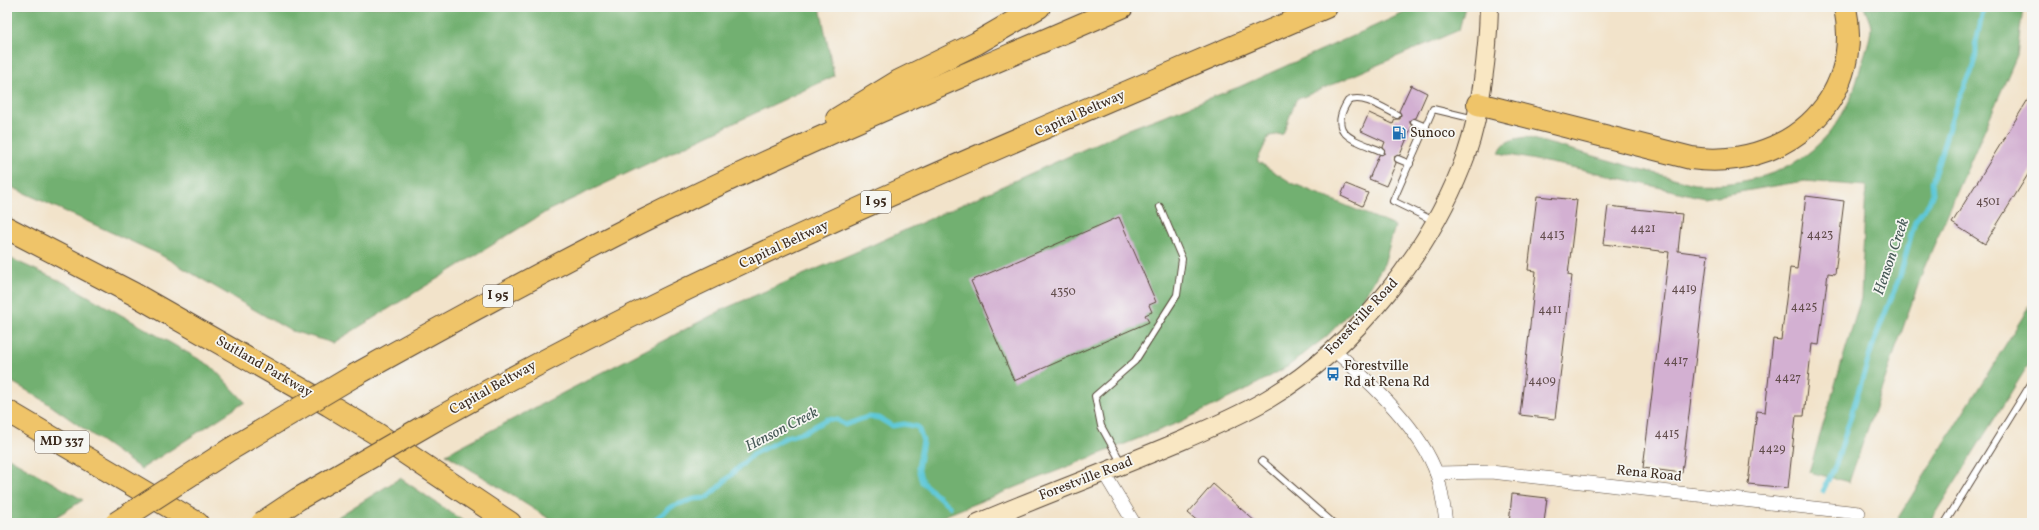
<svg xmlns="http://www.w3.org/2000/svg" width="2039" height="530" font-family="Vollkorn,serif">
<rect width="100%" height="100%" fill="#f6f6f2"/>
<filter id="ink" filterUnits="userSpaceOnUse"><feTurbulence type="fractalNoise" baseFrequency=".025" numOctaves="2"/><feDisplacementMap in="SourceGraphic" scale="8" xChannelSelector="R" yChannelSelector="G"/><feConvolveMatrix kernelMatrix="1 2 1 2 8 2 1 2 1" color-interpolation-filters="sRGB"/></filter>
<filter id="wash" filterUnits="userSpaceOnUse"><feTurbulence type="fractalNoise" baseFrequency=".012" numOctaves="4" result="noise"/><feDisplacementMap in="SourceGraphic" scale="16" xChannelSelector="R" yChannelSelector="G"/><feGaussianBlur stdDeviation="0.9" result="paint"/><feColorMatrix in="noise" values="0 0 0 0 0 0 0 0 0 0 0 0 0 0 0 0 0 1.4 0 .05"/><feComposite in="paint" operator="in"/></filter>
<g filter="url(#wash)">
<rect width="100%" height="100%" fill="#f2e3ca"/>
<g fill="#72b071" stroke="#566d48">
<polygon points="7,7 820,7 834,76 549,210 333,343 289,330 159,254 7,185"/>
<polygon points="1417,7 1465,7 1459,30 1296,100 1283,134 1269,136 1257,161 1292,183 1395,226 1384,264 1363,298 1327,336 1287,367 1244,391 1180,422 926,523 556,523 446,454 726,308 870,246 1129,129 1239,87"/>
<path d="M1864 7H2023L2017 55 1924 268 1849 482 1809 472 1861 298 1866 186 1804 181 1704 198 1576 168 1499 153C1503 140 1514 139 1526 137L1694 184C1778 188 1841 150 1861 66 1864 56 1871 38 1871 27 1870 21 1866 13 1864 7Z"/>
<polygon points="7,257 65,283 211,366 245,402 141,469 40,398 7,379"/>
<polygon points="2032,302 2032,359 1929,523 1903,523 1898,518"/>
<polygon points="7,457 83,500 46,523 7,523"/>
<polygon points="400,478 466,523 328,523"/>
</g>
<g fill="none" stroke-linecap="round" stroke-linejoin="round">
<g stroke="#5ec8d8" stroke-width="5">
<polyline points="1823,491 1836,464 1874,341 1900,276 1915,221 1929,203 1933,193 1932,182 1956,105 1971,73 1976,54 1976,42 1984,7"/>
<polyline points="650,523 673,506 694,499 707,498 753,454 787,437 804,432 828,419 838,420 845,425 867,417 879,418 892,426 904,424 918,427 923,441 918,468 922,482 950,507"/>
</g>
</g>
<g id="blocks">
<g fill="#d3b0d2">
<polygon points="1411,85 1427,93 1416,118 1410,120 1410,123 1412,126 1400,155 1394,157 1396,163 1386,186 1369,179 1379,155 1385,153 1383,147 1385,142 1361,131 1369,113 1393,124 1395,119 1400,119 1401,114 1399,111"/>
<polygon points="2032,93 2032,168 1985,244 1952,223"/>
<polygon points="1346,184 1368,193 1362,206 1341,196"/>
<polygon points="1537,196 1577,200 1568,275 1572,276 1555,419 1520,415 1536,271 1528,270"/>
<polygon points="1806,196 1844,201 1835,274 1828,273 1819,345 1812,344 1804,416 1796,416 1788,488 1748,484 1757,411 1765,412 1773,339 1781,340 1790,268 1797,269"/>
<polygon points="1608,206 1682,214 1678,251 1708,255 1682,473 1643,468 1669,252 1603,244"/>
<polygon points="1119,217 1156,302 1149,305 1152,312 1145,315 1149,322 1014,381 971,281"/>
<polygon points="1213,484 1257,523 1200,523 1188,513"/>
<polygon points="1512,494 1547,498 1544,523 1509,523"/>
</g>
</g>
</g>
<g filter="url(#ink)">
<use href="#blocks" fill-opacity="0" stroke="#564638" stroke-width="1"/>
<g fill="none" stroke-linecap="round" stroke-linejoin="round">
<g stroke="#564638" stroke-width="8">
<g id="lane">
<polyline points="1414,122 1426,127"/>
<path d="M1381 151C1355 140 1326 135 1348 101 1363 94 1383 108 1397 115"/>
<polyline points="1398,159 1410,164"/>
<polyline points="1434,221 1393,201 1433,109 1475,119"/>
<polyline points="1262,461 1333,523"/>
<polyline points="1122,464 1101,426 1095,396 1135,361 1177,295 1182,259 1160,207"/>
<polyline points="1945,523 2032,382"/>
<polyline points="2029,523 2032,518"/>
</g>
</g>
<g stroke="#564638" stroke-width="14">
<g id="street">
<path d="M1334 350C1369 381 1422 430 1437 475 1442 491 1444 507 1446 523"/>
<polyline points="1104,473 1134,523"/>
<polyline points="1436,473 1491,472 1859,513"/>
</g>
</g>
<g stroke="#564638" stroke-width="20">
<path id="secondary" d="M978 523C1046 494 1115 469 1183 440 1212 427 1241 415 1268 399 1355 347 1432 250 1466 155 1481 112 1488 52 1489 7"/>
</g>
<g stroke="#564638" stroke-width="24">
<g id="highway">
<path d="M1478 104 1691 158C1782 171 1865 104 1845 7"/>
<polyline points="837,119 899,81 977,43 1039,7"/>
<polyline points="7,228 134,294 329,405 377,434 510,523"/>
<path d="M357 374C450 322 544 271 639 223 797 144 961 77 1122 7"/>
<polyline points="7,411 197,523"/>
<path d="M437 419C513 377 590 336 668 298 884 193 1106 102 1326 7"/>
</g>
</g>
<use href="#lane" stroke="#fff" stroke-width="6"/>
<use href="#street" stroke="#fff" stroke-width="13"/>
<use href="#secondary" stroke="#f9e7c3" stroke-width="18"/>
<use href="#highway" stroke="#efc469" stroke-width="22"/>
<g stroke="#564638" stroke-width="24" stroke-linecap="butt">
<g id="highway-bridge">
<polyline points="116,523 229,450 357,374"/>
<polyline points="262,523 298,499 437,419"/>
</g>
</g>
<use href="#highway-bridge" stroke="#efc469" stroke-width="22"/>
</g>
</g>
<defs>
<g id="fuel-bare" transform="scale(1.08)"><path d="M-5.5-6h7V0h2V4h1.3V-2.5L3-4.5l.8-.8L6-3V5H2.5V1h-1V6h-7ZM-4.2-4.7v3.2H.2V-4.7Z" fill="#1f6fb2" stroke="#f6f6f2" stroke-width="2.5" paint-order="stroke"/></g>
<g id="bus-bare" transform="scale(1.08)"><path d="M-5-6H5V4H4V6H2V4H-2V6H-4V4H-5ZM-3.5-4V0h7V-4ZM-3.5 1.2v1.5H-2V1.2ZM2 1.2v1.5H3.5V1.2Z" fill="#1f6fb2" stroke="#f6f6f2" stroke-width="2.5" paint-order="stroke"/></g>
</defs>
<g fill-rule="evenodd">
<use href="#fuel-bare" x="1399" y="133"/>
<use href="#bus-bare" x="1333" y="374"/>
</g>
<g text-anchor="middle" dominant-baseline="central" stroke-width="3.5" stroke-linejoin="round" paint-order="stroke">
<g font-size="12" fill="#614c4b">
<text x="1988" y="202">4501</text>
<text x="1643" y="229">4421</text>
<text x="1552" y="235">4413</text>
<text x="1820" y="235">4423</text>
<text x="1684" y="289">4419</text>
<text x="1063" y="292">4350</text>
<text x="1804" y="307">4425</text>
<text x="1550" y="310">4411</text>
<text x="1676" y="361">4417</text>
<text x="1788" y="378">4427</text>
<text x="1542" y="381">4409</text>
<text x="1667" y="434">4415</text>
<text x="1772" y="449">4429</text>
</g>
<g fill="#f6f6f2" stroke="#73675e" stroke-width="1">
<rect x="861" y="191" width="30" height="22" rx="3"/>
<rect x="483" y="285" width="30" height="22" rx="3"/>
<rect x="35" y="431" width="54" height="22" rx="3"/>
</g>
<g font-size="13" font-weight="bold" fill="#3b2a1e">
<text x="876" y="202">I 95</text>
<text x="498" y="296">I 95</text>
<text x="62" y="442">MD 337</text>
</g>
<g font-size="14" fill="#3b2a1e" stroke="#f6f6f2">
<text transform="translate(1080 114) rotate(-24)">Capital Beltway</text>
<text transform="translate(784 245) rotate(-25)">Capital Beltway</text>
<text transform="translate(1362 317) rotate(-47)">Forestville Road</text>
<text transform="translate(264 367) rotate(30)">Suitland Parkway</text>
<text transform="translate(493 388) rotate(-29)">Capital Beltway</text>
<text transform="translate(1649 474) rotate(6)">Rena Road</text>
<text transform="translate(1086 479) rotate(-21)">Forestville Road</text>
</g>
<g font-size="14" fill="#3b2a1e" stroke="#f6f6f2" text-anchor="start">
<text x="1410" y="133">Sunoco</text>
<text x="1344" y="366">Forestville<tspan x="1344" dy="16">Rd at Rena Rd</tspan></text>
</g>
<g font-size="15" font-style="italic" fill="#465956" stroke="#f6f6f2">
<text transform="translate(1892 257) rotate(-71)">Henson Creek</text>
<text transform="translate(782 430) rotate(-27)">Henson Creek</text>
</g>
</g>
<rect width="2039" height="530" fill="none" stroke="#f6f6f2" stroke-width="24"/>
</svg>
